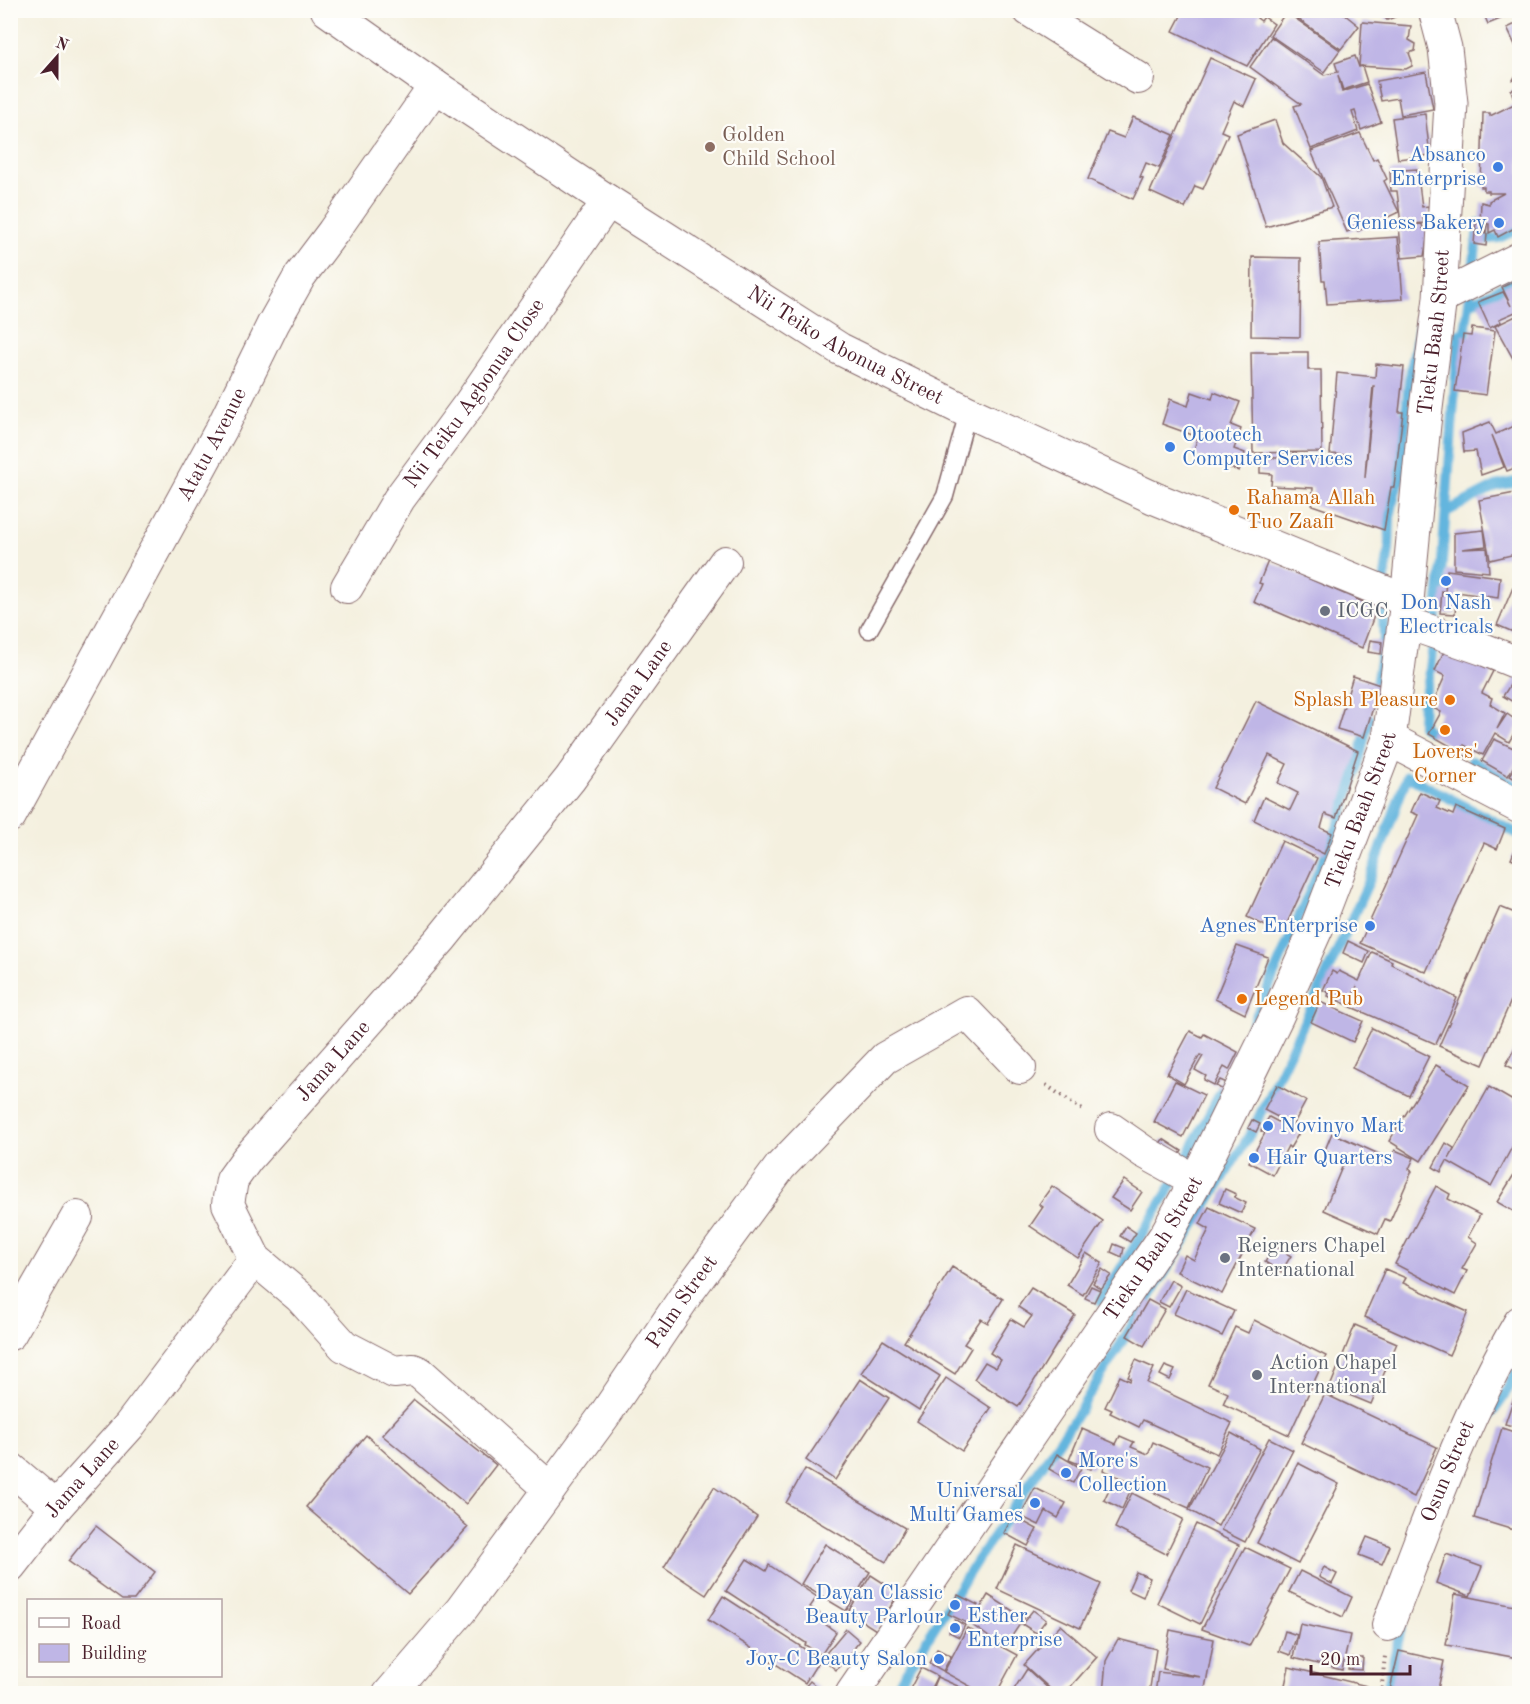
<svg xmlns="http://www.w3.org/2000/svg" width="1530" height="1704" font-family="'Old Standard TT',serif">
<rect width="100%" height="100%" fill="#fdfcf7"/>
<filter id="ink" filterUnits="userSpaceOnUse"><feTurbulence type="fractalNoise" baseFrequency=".0167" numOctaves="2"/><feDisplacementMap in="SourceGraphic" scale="12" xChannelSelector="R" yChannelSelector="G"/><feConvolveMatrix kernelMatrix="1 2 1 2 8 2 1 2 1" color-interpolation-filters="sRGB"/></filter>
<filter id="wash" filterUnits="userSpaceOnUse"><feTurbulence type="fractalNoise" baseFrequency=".008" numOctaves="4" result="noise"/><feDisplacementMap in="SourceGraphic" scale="24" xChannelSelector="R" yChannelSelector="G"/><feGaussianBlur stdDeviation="1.35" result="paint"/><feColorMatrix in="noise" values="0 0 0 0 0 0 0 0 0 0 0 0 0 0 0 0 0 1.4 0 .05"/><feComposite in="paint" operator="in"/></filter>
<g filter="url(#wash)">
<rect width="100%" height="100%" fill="#f4f0df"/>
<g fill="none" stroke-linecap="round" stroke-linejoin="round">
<g stroke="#63b5de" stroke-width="10">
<polyline points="1478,240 1499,238 1520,228"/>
<polyline points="1469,304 1520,278"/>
<polyline points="1446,512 1496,486 1520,481"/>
<polyline points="1374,697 1384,637 1382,598 1389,549 1390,517 1396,489 1400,481 1409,381 1423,306"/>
<polyline points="1429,731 1422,726 1423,701 1429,678 1441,575 1459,334 1465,334 1479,223"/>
<polyline points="1472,761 1518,788"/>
<polyline points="1101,1301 1178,1175 1238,1058 1338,826 1357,769 1369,718"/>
<polyline points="1481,1428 1503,1398 1520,1363"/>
<polyline points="892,1694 977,1560 1075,1418 1252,1131 1318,993 1370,879 1407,776 1520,835"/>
<polyline points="1386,1694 1402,1624"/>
</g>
</g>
<g id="blocks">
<g fill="#bfb6e6" fill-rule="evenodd">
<polygon points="1184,10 1193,10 1201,14 1203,10 1262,10 1257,18 1261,21 1264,17 1274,24 1247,66 1173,31"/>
<polygon points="1294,10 1339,10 1359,26 1341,49 1291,14"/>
<polygon points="1378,10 1410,10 1410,11 1387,20"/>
<polygon points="1482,10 1503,10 1505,17 1488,24"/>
<polygon points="1286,12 1340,50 1324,72 1270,35"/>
<polygon points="1362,22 1411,26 1409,40 1416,44 1415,51 1409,53 1412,61 1412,66 1406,69 1359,66"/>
<polygon points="1520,22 1520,45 1516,47 1507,28"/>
<polygon points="1271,37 1324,75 1338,72 1335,63 1355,56 1359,67 1362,66 1367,82 1343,90 1338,75 1342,92 1367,84 1381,122 1361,130 1355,111 1352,112 1358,131 1311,149 1294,106 1301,104 1250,67"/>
<polygon points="1210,58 1256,79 1244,106 1234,101 1221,131 1228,134 1203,189 1195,186 1185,208 1150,192"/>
<polygon points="1520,68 1520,84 1513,80"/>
<polygon points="1426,72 1433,109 1401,115 1398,98 1381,101 1377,81"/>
<polygon points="1520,87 1520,98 1514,99 1511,90"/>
<polygon points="1520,101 1520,225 1498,237 1495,230 1489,233 1489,224 1480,223 1481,202 1489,204 1489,201 1504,193 1489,193 1489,191 1484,191 1484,187 1481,187 1483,113 1490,113 1490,116"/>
<polygon points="1425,114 1430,155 1398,159 1392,118"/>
<polygon points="1133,117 1174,135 1159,168 1146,163 1140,177 1143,178 1133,199 1088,179 1108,132 1124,138"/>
<polygon points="1275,120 1283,143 1321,177 1332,207 1266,227 1237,134"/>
<polygon points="1360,133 1373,160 1377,158 1387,179 1384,181 1399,212 1358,231 1356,228 1347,232 1311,151"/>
<polygon points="1417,169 1422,207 1428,206 1430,219 1423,219 1424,223 1401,225 1397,191 1391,191 1390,171"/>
<polygon points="1476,223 1487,225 1486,232 1475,230"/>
<polygon points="1422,224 1423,229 1429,228 1424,256 1402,258 1399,226"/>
<polygon points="1475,232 1487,234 1486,246 1474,244"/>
<polygon points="1398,237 1403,299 1327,304 1325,280 1322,280 1319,242"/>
<polygon points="1252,257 1301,258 1300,337 1251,336"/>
<polygon points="1520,279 1520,310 1499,319 1501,322 1490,328 1478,302 1503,292 1511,306 1502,287"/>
<polygon points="1520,314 1520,371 1495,326"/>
<polygon points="1472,328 1495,331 1486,395 1455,391 1463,335 1471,336"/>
<polygon points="1251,352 1308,352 1308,370 1321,370 1322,452 1253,453"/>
<path d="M1376 364 1404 367 1399 412H1403L1394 487H1391L1384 530 1312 505 1313 488 1271 486 1272 474 1260 473V457L1352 462 1346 460V455L1330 454 1337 373 1375 377ZM1373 386H1374L1365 478 1366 462Z"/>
<polygon points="1192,392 1212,399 1214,392 1240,402 1231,425 1241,429 1234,449 1245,453 1239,471 1192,455 1198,437 1162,424 1170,399 1188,406"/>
<polygon points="1490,422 1496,434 1520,423 1520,466 1507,471 1492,435 1504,467 1481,475 1476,451 1464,452 1462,433"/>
<polygon points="1520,492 1520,553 1490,560 1479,500"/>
<polygon points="1484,530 1486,546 1462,549 1487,548 1489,572 1454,569 1454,533"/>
<polygon points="1268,561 1377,608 1362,648 1254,602 1262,584 1259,583"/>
<polygon points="1447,570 1500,577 1498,598 1457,592 1455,614 1440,613 1442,591 1445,592"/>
<polygon points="1520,571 1520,635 1497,625"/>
<polygon points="1370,640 1382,642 1381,654 1368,652"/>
<polygon points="1446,647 1493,671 1482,693 1492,698 1490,704 1505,713 1497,729 1507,714 1520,723 1509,742 1495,733 1483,755 1464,745 1463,747 1471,751 1468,757 1460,754 1461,752 1429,734 1441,712 1431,707 1445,676 1435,671"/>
<polygon points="1520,669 1520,706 1503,696"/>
<polygon points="1353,676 1380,685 1364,737 1337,729"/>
<polygon points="1256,701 1358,751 1336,818 1325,814 1321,828 1332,833 1324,854 1254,820 1264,797 1290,810 1298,793 1278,783 1287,764 1269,755 1245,804 1213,788"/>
<polygon points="1494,739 1520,751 1520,755 1508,776 1482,761"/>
<polygon points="1520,758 1520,782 1510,776"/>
<polygon points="1420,792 1440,801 1437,808 1453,815 1456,807 1505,829 1497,849 1484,843 1426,972 1360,943 1418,815 1411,812"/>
<polygon points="1282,841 1317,858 1282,934 1247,917"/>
<polygon points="1517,845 1520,846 1520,863 1511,859"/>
<polygon points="1500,907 1520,915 1520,980 1483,1065 1439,1046"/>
<polygon points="1348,941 1369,951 1364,963 1343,953"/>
<polygon points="1237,946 1268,957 1245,1014 1215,999"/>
<polygon points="1372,952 1392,961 1391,964 1457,998 1436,1044 1349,1006 1357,986 1348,1005 1328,996 1329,993 1323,990 1332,971 1337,974 1339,971 1359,981"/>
<polygon points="1320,1002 1363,1021 1353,1042 1311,1022"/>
<polygon points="1372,1028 1429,1056 1409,1096 1352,1068"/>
<polygon points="1190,1031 1202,1037 1204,1034 1238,1052 1229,1070 1224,1067 1214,1085 1204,1080 1206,1076 1195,1070 1203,1056 1200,1055 1184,1084 1167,1074"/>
<polygon points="1520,1037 1520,1072 1506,1065"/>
<polygon points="1436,1065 1469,1085 1421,1161 1389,1141"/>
<polygon points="1220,1080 1227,1083 1223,1090 1216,1086"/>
<polygon points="1175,1081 1204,1095 1183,1137 1154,1122"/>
<polygon points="1277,1085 1306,1101 1293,1125 1264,1110"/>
<polygon points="1489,1087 1520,1105 1520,1140 1517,1138 1491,1186 1447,1161 1441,1172 1433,1167 1446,1143 1454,1148 1449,1159"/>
<polygon points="1269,1117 1299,1133 1290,1148 1288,1146 1273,1175 1249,1162 1265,1133 1261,1131"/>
<polygon points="1252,1120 1260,1124 1256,1132 1248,1128"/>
<polygon points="1332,1133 1390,1159 1395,1150 1414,1158 1409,1169 1412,1171 1390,1221 1385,1219 1378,1234 1324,1210 1345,1160 1325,1150"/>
<polygon points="1163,1139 1182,1151 1174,1163 1155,1151"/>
<polygon points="1520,1165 1520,1215 1497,1202"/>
<polygon points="1124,1180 1142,1192 1130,1210 1111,1198"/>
<polygon points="1052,1186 1103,1221 1078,1258 1030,1226 1043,1207 1039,1204"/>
<polygon points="1436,1186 1450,1194 1448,1199 1480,1215 1468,1237 1477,1243 1462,1269 1467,1271 1455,1295 1395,1264"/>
<polygon points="1225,1189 1236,1194 1234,1197 1246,1203 1241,1213 1219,1203"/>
<polygon points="1209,1207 1255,1229 1222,1294 1177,1272 1185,1255 1194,1260 1209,1229 1200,1224"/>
<polygon points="1126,1226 1136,1233 1130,1242 1120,1236"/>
<polygon points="1114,1244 1124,1248 1122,1257 1111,1252"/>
<polygon points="1275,1246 1291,1256 1281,1272 1265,1262"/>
<polygon points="1086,1253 1102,1263 1083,1295 1067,1285"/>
<polygon points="952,1267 1003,1299 988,1323 981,1319 964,1344 971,1348 955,1374 904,1342"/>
<polygon points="1102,1269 1111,1275 1101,1289 1093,1283"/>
<polygon points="1385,1269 1406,1278 1403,1283 1468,1312 1449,1355 1364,1317"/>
<polygon points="1171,1280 1181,1286 1169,1307 1159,1302"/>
<polygon points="1091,1286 1100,1290 1094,1302 1085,1298"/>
<polygon points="1031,1288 1075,1315 1018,1407 974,1379 985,1362 996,1368 1001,1360 990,1353 1011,1319 1024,1327 1032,1316 1018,1307"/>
<polygon points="1186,1289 1234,1311 1222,1336 1174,1314"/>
<polygon points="1148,1300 1165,1309 1144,1346 1127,1336"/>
<polygon points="1254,1320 1326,1356 1289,1435 1223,1404 1228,1393 1208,1384 1235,1327 1248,1333"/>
<polygon points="1355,1325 1397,1343 1371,1404 1330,1387"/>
<polygon points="883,1340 940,1376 919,1410 861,1373"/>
<polygon points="1136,1360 1154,1368 1147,1383 1232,1423 1217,1454 1143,1420 1139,1427 1110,1413 1112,1410 1105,1407 1120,1376 1130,1381 1131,1378 1128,1377"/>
<polygon points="1165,1366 1175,1370 1170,1380 1160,1375"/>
<polygon points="946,1378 991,1408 962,1451 917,1421"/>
<polygon points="860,1379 889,1398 835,1480 806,1460"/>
<polygon points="1517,1389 1520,1390 1520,1428 1505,1424"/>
<polygon points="1325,1394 1437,1447 1414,1497 1301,1443"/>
<polygon points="414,1400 496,1465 466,1504 382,1435"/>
<polygon points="1502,1428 1520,1434 1520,1532 1474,1518"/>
<polygon points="1082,1429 1116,1444 1120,1436 1134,1442 1131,1447 1148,1454 1153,1442 1207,1467 1189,1508 1103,1470 1105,1464 1096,1460 1091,1469 1069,1460"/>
<polygon points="1231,1433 1260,1449 1218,1526 1189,1510"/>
<polygon points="366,1435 468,1527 408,1594 306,1507"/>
<polygon points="1269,1438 1293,1450 1245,1542 1221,1530"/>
<polygon points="1057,1454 1081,1468 1073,1483 1049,1469"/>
<polygon points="1298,1463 1339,1484 1298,1564 1257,1543"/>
<polygon points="805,1469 905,1528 886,1562 786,1503"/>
<polygon points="1113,1481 1131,1489 1122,1509 1104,1500"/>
<polygon points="714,1487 757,1517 706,1595 664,1567"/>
<polygon points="1035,1488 1066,1503 1058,1518 1046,1511 1039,1525 1020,1516"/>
<polygon points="1132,1493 1183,1519 1166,1554 1115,1528"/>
<polygon points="1013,1516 1037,1529 1028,1546 1004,1533"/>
<polygon points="1196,1524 1239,1545 1200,1624 1157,1603"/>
<polygon points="96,1526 155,1572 134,1600 122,1600 68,1561"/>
<polygon points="1367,1537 1390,1546 1382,1564 1359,1555"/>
<polygon points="825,1544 870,1572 846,1611 801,1584"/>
<polygon points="1017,1545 1101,1584 1080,1628 997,1589"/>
<polygon points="1245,1547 1290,1569 1249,1646 1202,1629"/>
<polygon points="1446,1554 1482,1567 1470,1596 1436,1583"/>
<polygon points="747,1559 766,1571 769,1565 817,1597 810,1607 828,1619 825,1624 836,1632 821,1655 805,1645 806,1643 726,1591"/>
<polygon points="1324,1567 1337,1574 1332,1584 1319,1577"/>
<polygon points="1300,1571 1352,1597 1343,1617 1289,1592"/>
<polygon points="1136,1572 1150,1578 1143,1597 1128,1590"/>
<polygon points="871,1575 899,1593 876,1630 848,1612"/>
<polygon points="1455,1594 1520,1607 1518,1658 1446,1645"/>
<polygon points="958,1595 978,1605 969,1624 948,1614"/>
<polygon points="988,1595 1024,1618 1004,1648 971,1624"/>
<polygon points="723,1596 820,1659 805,1683 708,1620"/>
<polygon points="1033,1610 1046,1620 1036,1633 1022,1624"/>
<polygon points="955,1620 965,1625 959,1637 949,1632"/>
<polygon points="1300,1624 1350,1635 1342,1670 1293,1658"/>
<polygon points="1060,1625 1097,1657 1064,1694 1056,1694 1024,1665"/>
<polygon points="967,1628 1017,1655 996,1694 984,1694 944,1672"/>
<polygon points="846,1629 860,1641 836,1670 822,1658"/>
<polygon points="1170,1630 1214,1639 1204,1694 1155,1694 1158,1672 1201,1677 1163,1669"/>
<polygon points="1285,1631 1297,1635 1290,1655 1279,1651"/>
<polygon points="1118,1639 1156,1649 1149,1694 1103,1694 1106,1661"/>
<polygon points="937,1649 951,1656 943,1671 929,1663"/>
<polygon points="1399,1651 1444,1661 1437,1694 1389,1694"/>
<polygon points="1349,1658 1363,1658 1362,1670 1348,1669"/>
<polygon points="1289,1667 1367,1686 1365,1694 1283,1694"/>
<polygon points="921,1668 937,1676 928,1694 919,1694 910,1689"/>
<polygon points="1027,1669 1054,1694 1011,1694"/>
<polygon points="937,1677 976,1694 930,1694"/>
<polygon points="810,1681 825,1694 799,1694"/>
</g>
</g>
</g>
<g filter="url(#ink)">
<use href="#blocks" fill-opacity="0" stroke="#86686a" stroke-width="1.5"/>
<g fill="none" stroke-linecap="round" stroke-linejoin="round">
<g stroke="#86686a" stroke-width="19">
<polyline id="service" points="869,630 945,496 968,412"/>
</g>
<g stroke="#86686a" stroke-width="34">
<g id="minor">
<path id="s1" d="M327 10 435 86 608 201 840 349 968 412 1154 498 1407 601"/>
<polyline points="1029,10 1138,78"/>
<polyline points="1440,298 1520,258"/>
<path id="s2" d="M347 587 399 499 470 403 608 201"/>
<polyline points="1404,622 1483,649 1520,664"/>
<path id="s3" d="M10 816 224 424 273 324 300 276 333 232 435 86"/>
<polyline points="1111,1129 1144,1152 1196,1181"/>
<polyline points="10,1334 77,1217"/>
<polyline points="10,1468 56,1507"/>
<path id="s4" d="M550 1489 420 1373 413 1370 394 1372 344 1346 300 1297 255 1259 228 1204 232 1180 247 1159 441 939 570 779 725 562"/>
<path id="s5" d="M10 1566 56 1507 129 1426 255 1259"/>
<path id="s6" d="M1388 1625C1427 1523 1464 1417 1520 1322"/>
<path id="s7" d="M389 1694 461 1610 604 1416 688 1292 780 1167 885 1058 966 1012 1020 1068"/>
</g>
</g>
<g stroke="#86686a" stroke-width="35">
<g id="tertiary">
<polyline points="1389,739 1520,807"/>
<path id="s8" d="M852 1694 1166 1235 1196 1181 1277 1016 1317 927 1389 739 1407 601 1424 424 1440 298 1451 103 1445 48 1435 10"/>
</g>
</g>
<g stroke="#86686a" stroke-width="4" stroke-dasharray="1.5 4.5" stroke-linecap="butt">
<polyline points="1046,1085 1084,1111"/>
<polyline points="1381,1694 1385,1656"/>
</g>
<use href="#service" stroke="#fff" stroke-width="16"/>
<use href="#minor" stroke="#fff" stroke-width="32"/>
<use href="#tertiary" stroke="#fff" stroke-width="33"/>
</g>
</g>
<circle fill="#8d6e63" stroke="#fdfcf7" stroke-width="2" cx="710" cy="147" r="6"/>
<g fill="#3f7fe0" stroke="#fdfcf7" stroke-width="2">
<circle cx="1498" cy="167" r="6"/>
<circle cx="1499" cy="223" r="6"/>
<circle cx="1170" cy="447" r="6"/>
<circle cx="1446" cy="581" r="6"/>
<circle cx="1370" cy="926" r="6"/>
<circle cx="1268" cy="1126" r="6"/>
<circle cx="1254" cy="1158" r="6"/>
<circle cx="1066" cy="1473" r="6"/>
<circle cx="1035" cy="1503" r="6"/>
<circle cx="955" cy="1605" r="6"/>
<circle cx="955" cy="1628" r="6"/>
<circle cx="939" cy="1659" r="6"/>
</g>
<g fill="#e8710a" stroke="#fdfcf7" stroke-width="2">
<circle cx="1234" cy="510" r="6"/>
<circle cx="1450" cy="700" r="6"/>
<circle cx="1445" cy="730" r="6"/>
<circle cx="1242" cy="999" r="6"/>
</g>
<g fill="#6b7280" stroke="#fdfcf7" stroke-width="2">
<circle cx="1325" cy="611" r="6"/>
<circle cx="1225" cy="1258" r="6"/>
<circle cx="1257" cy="1375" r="6"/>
</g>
<g text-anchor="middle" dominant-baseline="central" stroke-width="4.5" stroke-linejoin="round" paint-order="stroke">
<g font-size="21" fill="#785e54" stroke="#fdfcf7" text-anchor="start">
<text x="722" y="135">Golden<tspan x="722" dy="24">Child School</tspan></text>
</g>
<g font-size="21" fill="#366cbe" stroke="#fdfcf7" text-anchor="end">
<text x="1486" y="155">Absanco<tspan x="1486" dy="24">Enterprise</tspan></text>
<text x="1487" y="223">Geniess Bakery</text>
<text x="1182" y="435" text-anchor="start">Otootech<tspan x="1182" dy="24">Computer Services</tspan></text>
<text x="1446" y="603" text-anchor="middle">Don Nash<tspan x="1446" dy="24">Electricals</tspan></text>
<text x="1358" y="926">Agnes Enterprise</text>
<text x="1280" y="1126" text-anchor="start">Novinyo Mart</text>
<text x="1266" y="1158" text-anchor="start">Hair Quarters</text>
<text x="1078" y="1461" text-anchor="start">More's<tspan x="1078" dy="24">Collection</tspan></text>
<text x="1023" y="1491">Universal<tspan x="1023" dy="24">Multi Games</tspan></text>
<text x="943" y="1593">Dayan Classic<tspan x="943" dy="24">Beauty Parlour</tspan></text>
<text x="967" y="1616" text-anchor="start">Esther<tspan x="967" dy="24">Enterprise</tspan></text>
<text x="927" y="1659">Joy-C Beauty Salon</text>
</g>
<g font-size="21" fill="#4a1f2b" stroke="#fdfcf7">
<text stroke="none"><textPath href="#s8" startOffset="1510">Tieku Baah Street</textPath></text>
<text stroke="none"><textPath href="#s1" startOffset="618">Nii Teiko Abonua Street</textPath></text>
<text stroke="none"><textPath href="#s2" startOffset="232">Nii Teiku Agbonua Close</textPath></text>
<text stroke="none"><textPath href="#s3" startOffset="423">Atatu Avenue</textPath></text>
<text stroke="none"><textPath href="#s4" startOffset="1110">Jama Lane</textPath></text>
<text stroke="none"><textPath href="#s8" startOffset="1024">Tieku Baah Street</textPath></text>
<text stroke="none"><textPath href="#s4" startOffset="624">Jama Lane</textPath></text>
<text stroke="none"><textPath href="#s8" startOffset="538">Tieku Baah Street</textPath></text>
<text stroke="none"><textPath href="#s7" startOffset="490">Palm Street</textPath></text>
<text stroke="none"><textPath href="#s6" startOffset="165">Osun Street</textPath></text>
<text stroke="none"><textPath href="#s5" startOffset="114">Jama Lane</textPath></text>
</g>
<g font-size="21" fill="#c56008" stroke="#fdfcf7" text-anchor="start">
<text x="1246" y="498">Rahama Allah<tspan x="1246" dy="24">Tuo Zaafi</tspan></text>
<text x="1438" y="700" text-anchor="end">Splash Pleasure</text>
<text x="1445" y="752" text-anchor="middle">Lovers'<tspan x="1445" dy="24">Corner</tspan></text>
<text x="1254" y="999">Legend Pub</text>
</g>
<g font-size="21" fill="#5b616d" stroke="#fdfcf7" text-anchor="start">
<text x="1337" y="611">ICGC</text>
<text x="1237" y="1246">Reigners Chapel<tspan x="1237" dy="24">International</tspan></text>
<text x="1269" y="1363">Action Chapel<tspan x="1269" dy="24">International</tspan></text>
</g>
</g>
<rect width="1530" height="1704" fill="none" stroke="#fdfcf7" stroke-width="36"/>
<rect x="27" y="1599" width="195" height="78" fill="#fdfcf7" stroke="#b5a4a5" stroke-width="1.5"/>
<rect x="39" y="1618" width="30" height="9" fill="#ffffff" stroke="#b5a4a5" stroke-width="1.5"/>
<text x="81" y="1629" font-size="18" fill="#4a1f2b">Road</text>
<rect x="39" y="1644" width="30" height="18" fill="#bfb6e6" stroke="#b5a4a5" stroke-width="1.5"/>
<text x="81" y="1659" font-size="18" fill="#4a1f2b">Building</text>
<g transform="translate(57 57) rotate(21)" stroke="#fdfcf7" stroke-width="4.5" paint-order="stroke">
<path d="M0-4.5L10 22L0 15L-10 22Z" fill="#4a1f2b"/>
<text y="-9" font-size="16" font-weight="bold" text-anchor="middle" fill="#4a1f2b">N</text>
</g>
<path d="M1311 1665v9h99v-9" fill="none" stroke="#4a1f2b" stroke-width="3"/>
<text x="1320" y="1665" font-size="18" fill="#4a1f2b" stroke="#fdfcf7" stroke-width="4.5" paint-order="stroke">20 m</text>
</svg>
